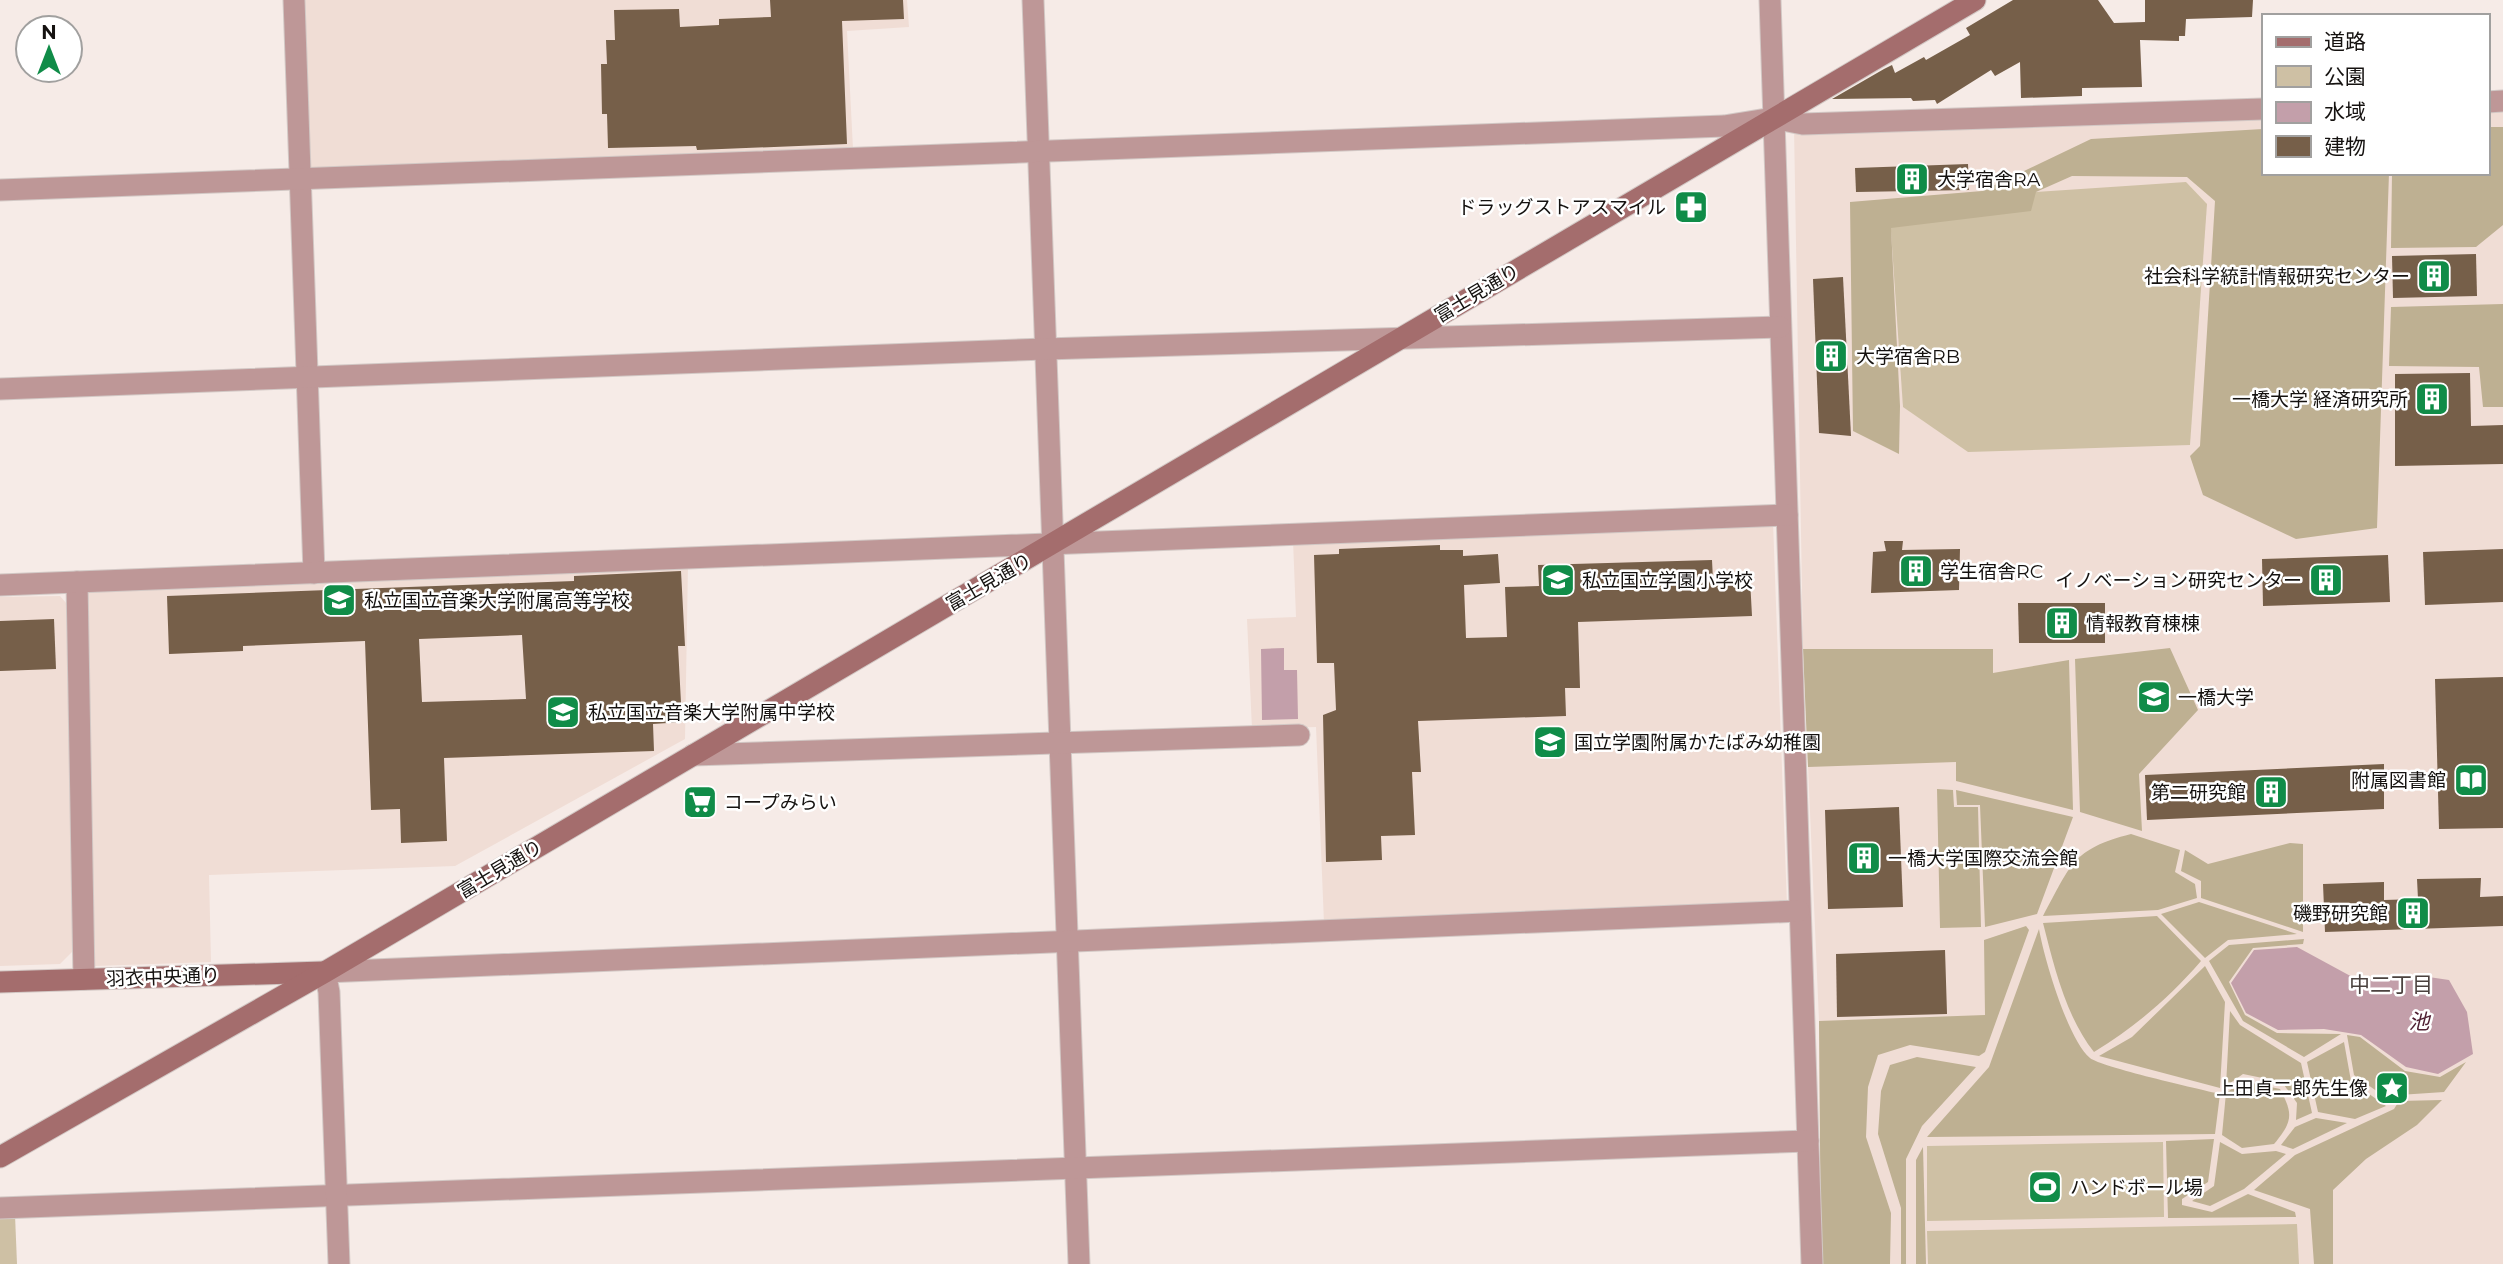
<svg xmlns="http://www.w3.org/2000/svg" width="2503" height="1264" font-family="Montserrat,'Noto Sans JP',sans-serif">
<rect width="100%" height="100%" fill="#f6ebe7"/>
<g fill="#f0ddd5">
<polygon points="304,0 907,0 909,27 847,31 853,149 311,170"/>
<polygon points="2487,111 2503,111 2503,1264 1821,1264 1819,1021 1803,649 1794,127 2263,116 2263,173 2487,173"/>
<polygon points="1773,522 1787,906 1324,923 1316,727 1252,729 1247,619 1296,617 1293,540"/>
<polygon points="688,564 685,739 455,866 209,875 211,962 95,966 81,586"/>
<polygon points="60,596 66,603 73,951 60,964 0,966 0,597"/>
</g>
<g fill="#cec0a4">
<polygon points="2186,182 2207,204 2190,445 1968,452 1903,407 1889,202"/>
<polygon points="2163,1142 2164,1217 1927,1221 1927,1146"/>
<polygon points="0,1215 15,1215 17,1264 0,1264"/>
<polygon points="2297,1224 2299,1264 1928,1264 1927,1231"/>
</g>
<g fill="#beb092">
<polygon points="2487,127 2503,127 2503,225 2476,247 2391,248 2392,173 2487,173"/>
<polygon points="2263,129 2263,173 2389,173 2377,528 2296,539 2203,495 2190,456 2200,446 2215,201 2187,177 2072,176 2036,192 2031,211 1891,228 1900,406 1899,454 1853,431 1850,202 1982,191 2091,139"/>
<polygon points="2503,304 2503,407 2483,407 2479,367 2389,366 2391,307"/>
<polygon points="2170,648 2198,710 2139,774 2142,831 2080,812 2075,659"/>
<polygon points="1803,649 1993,649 1993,673 2069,660 2073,810 1956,781 1956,762 1808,767"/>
<polygon points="1937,789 1953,790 1954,807 1978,807 1981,927 1940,928"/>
<polygon points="1956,790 2073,817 2037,914 1985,927 1980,805 1957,805"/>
<path d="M2131 834 2180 850 2175 872 2195 884 2197 898 2158 910 2043 916C2071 865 2072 849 2131 834Z"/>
<polygon points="2290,843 2303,844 2303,932 2201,898 2201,881 2181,871 2185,850 2208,864"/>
<polygon points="2199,902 2297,934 2228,940 2205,958 2161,914"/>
<path d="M2157 916 2201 961C2169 998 2135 1027 2094 1052 2066 1017 2054 966 2043 923Z"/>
<polygon points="2026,926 2029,930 1985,1052 1979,1056 1910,1045 1878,1055 1868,1087 1866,1137 1891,1213 1890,1264 1821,1264 1819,1021 1985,1015 1984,940"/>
<path d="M2039 929C2044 958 2068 1040 2090 1058 2101 1067 2199 1089 2220 1094L2215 1134 1927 1137 1989 1067Z"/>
<polygon points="2304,939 2303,944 2253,948 2229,982 2245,1015 2277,1033 2341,1034 2304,1057 2243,1021 2209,961 2229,945"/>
<polygon points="2205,966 2225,1002 2220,1088 2099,1056 2132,1037"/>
<polygon points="2230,1011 2240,1025 2301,1063 2312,1113 2296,1120 2297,1103 2282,1082 2243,1074 2226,1086"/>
<polygon points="2347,1035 2360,1037 2405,1071 2440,1077 2466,1062 2444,1092 2399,1095 2391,1083 2388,1088 2394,1098 2392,1102 2354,1075"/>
<polygon points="2344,1042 2351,1081 2386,1106 2355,1119 2318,1112 2307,1062"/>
<polygon points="1917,1057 1976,1067 1922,1126 1906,1159 1906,1264 1901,1264 1901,1208 1878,1134 1881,1091 1890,1065"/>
<path d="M2243 1081 2280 1089C2294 1115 2292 1122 2274 1144L2242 1148 2222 1135 2226 1093Z"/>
<polygon points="2442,1100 2417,1125 2366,1159 2333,1190 2333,1264 2314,1264 2310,1209 2254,1190 2295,1155 2394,1109 2399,1101"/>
<polygon points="2316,1118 2347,1123 2293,1149 2281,1145 2295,1127"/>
<polygon points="2214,1139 2208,1182 2182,1199 2182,1205 2212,1212 2248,1194 2295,1212 2296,1217 2168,1218 2166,1141"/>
<polygon points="2220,1142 2242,1154 2276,1151 2286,1154 2244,1189 2210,1206 2192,1201 2214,1186"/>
<polygon points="1923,1147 1926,1264 1916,1264 1916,1160"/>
</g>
<g fill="#c39faa">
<polygon points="1284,648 1284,670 1297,670 1298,719 1262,720 1261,649"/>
<polygon points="2297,947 2356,979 2392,979 2415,975 2449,980 2467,1012 2473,1054 2438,1074 2406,1067 2361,1035 2324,1029 2278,1030 2246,1013 2231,983 2254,950"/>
</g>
<g fill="#765f49" fill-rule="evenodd">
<polygon points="770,0 903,0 904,19 842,21 847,144 697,150 696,146 608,148 607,114 602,114 601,64 607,64 606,40 615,40 614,10 679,9 680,27 719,25 719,19 771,17"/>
<polygon points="2013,0 2098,0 2114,23 2145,22 2145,0 2253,0 2252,17 2186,19 2185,36 2179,36 2179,41 2140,40 2142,87 2082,88 2082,96 2021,98 2020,62 1995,76 1991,70 1937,104 1935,100 1913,101 1911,98 1832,99 1884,69 1892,65 1895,73 1924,57 1926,60 1970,35 1966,28"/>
<polygon points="1968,164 1969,190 1856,192 1855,168"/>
<polygon points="2476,254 2477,296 2393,298 2392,256"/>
<polygon points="1843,277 1851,436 1819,433 1813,279"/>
<polygon points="2470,373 2471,426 2503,425 2503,464 2395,466 2395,374"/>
<polygon points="1884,541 1903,541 1902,550 1960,549 1959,590 1871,593 1873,552 1886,551"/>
<polygon points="1440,545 1440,550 1463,550 1463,556 1498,554 1500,583 1464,585 1466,638 1507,637 1505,587 1539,586 1538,565 1712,560 1713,580 1750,579 1752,616 1578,622 1580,688 1565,688 1566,716 1418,721 1421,772 1412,772 1415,835 1381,836 1382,860 1326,862 1323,715 1336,710 1334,663 1317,663 1314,555 1339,554 1339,549"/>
<polygon points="2503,549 2503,602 2425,605 2423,552"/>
<polygon points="2388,555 2390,602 2263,606 2262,559"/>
<path d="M681 571 685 646H678L682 722 653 724 654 751 444 758 447 841 401 843 400 809 371 810 365 641 243 646V651L169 654 167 596 574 581V576ZM522 635 526 699 422 702 419 639Z"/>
<polygon points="2018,603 2105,603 2105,643 2019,643"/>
<polygon points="54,619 56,669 0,671 0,621"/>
<polygon points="2503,677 2503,828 2439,829 2435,679"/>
<polygon points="2384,764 2384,809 2147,820 2145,775"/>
<polygon points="1899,807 1903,907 1828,909 1825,810"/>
<polygon points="2481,878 2480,897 2503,896 2503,926 2325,932 2323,884 2384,882 2384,900 2418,899 2417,879"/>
<polygon points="1945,950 1947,1014 1837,1017 1836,954"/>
</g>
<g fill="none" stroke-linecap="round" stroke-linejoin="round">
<g stroke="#d2c8c5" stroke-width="23">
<g id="street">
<polyline points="294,0 314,573"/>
<polyline points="1033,0 1079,1264"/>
<polyline points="1770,0 1812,1264"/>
<polyline points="2487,102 2503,101"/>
<polyline points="0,190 1724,126 1773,118 1803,124 2263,109"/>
<polyline points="0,389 1045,349 1780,327"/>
<polyline points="77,582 84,979"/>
<polyline points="0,585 1787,515"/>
<polyline points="693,755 1299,735"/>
<polyline points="0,1208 1808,1141"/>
<polyline points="339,1264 329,992 325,972 1799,911"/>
</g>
</g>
<g stroke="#d2c8c5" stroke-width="23">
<g id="secondary">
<polyline points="0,982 323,972"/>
<polyline points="0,1157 325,972 1975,0"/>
</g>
</g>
<use href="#street" stroke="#be9797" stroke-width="21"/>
<use href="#secondary" stroke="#a46d6d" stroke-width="21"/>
</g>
<defs>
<g id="building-square" transform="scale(1.75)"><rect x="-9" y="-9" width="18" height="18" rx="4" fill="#108c48" stroke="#fff"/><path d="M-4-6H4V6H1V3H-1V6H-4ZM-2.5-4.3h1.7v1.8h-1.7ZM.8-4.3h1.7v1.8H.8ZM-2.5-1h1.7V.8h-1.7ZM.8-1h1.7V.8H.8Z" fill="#fff"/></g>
<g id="pharmacy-square" transform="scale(1.75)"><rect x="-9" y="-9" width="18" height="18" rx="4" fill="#108c48" stroke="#fff"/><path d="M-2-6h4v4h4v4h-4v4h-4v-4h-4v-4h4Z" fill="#fff"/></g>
<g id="school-square" transform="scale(1.75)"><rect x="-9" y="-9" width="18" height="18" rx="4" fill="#108c48" stroke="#fff"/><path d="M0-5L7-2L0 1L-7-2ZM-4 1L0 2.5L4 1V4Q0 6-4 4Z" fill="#fff"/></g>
<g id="university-square" transform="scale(1.75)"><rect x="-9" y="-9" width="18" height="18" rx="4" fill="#108c48" stroke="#fff"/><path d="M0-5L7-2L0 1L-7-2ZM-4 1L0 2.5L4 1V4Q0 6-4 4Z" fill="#fff"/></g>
<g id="library-square" transform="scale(1.75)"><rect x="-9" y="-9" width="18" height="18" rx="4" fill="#108c48" stroke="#fff"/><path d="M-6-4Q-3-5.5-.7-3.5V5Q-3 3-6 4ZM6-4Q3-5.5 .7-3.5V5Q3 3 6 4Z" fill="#fff"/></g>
<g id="supermarket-square" transform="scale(1.75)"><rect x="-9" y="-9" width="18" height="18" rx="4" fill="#108c48" stroke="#fff"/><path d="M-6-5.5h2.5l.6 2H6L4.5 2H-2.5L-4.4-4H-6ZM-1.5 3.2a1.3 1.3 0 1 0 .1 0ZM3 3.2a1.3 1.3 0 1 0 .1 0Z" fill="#fff"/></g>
<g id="sight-square" transform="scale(1.75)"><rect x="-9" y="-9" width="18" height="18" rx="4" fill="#108c48" stroke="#fff"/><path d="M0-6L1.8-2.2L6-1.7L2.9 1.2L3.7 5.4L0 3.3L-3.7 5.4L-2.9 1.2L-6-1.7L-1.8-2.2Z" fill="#fff"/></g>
<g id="stadium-square" transform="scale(1.75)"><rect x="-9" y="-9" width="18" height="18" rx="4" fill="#108c48" stroke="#fff"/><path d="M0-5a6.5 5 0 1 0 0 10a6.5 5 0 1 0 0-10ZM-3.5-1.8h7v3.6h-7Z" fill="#fff"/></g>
</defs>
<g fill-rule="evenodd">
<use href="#building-square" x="1912" y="179"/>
<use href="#pharmacy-square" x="1691" y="207"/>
<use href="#building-square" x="2434" y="276"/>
<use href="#building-square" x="1831" y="356"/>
<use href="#building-square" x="2432" y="399"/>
<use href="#building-square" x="1916" y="571"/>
<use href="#school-square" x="1558" y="580"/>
<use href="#building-square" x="2326" y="580"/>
<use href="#school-square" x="339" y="600"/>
<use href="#building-square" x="2062" y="623"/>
<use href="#university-square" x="2154" y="697"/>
<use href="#school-square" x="563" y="712"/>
<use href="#school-square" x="1550" y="742"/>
<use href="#library-square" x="2471" y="780"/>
<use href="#building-square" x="2271" y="792"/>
<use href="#supermarket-square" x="700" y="802"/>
<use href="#building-square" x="1864" y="858"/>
<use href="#building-square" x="2413" y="913"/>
<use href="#sight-square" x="2392" y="1088"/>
<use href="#stadium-square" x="2045" y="1187"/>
</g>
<g text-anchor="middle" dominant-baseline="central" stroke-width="5" stroke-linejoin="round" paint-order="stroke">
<g font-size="19" fill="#151210" stroke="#fff" text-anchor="start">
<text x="1937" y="179">大学宿舎RA</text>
<text x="1666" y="207" text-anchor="end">ドラッグストアスマイル</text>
<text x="2410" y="276" text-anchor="end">社会科学統計情報研究センター</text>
<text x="1856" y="356">大学宿舎RB</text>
<text x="2408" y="399" text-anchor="end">一橋大学 経済研究所</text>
<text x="1940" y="571">学生宿舎RC</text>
<text x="1582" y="580">私立国立学園小学校</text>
<text x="2302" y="580" text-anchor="end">イノベーション研究センター</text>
<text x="364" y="600">私立国立音楽大学附属高等学校</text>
<text x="2086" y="623">情報教育棟棟</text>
<text x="2178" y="697">一橋大学</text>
<text x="588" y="712">私立国立音楽大学附属中学校</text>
<text x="1574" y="742">国立学園附属かたばみ幼稚園</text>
<text x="2446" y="780" text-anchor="end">附属図書館</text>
<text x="2246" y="792" text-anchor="end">第二研究館</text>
<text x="724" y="802">コープみらい</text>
<text x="1888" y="858">一橋大学国際交流会館</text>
<text x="2388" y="913" text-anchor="end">磯野研究館</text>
<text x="2368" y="1088" text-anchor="end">上田貞二郎先生像</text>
<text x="2070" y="1187">ハンドボール場</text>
</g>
<g font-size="19" fill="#151210" stroke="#fff">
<text transform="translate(1477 293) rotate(-31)">富士見通り</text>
<text transform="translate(989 582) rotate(-30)">富士見通り</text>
<text transform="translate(500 869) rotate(-31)">富士見通り</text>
<text transform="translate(163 977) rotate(-2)">羽衣中央通り</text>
</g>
<g font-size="21" fill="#4b423f" stroke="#fff">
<text x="2391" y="984">中二丁目</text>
</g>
<g font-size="21" font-style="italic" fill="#502033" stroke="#fff">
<text x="2419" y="1021">池</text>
</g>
</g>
<rect x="2262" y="14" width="228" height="161" fill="#ffffff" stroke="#a1a09f" stroke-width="2"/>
<rect x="2276" y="37" width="35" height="10" fill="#a46d6d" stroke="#a1a09f" stroke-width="2"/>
<text x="2324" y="49" font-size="21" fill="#151210">道路</text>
<rect x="2276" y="66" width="35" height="21" fill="#cec0a4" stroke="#a1a09f" stroke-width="2"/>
<text x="2324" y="84" font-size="21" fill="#151210">公園</text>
<rect x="2276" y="102" width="35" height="21" fill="#c39faa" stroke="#a1a09f" stroke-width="2"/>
<text x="2324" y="119" font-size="21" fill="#151210">水域</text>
<rect x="2276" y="136" width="35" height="21" fill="#765f49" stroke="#a1a09f" stroke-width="2"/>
<text x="2324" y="154" font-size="21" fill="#151210">建物</text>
<g transform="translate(49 49)"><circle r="33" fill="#ffffff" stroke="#a1a09f" stroke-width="2"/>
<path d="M0-5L12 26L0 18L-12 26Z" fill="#108c48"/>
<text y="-10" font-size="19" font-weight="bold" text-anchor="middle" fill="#151210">N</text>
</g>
</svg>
